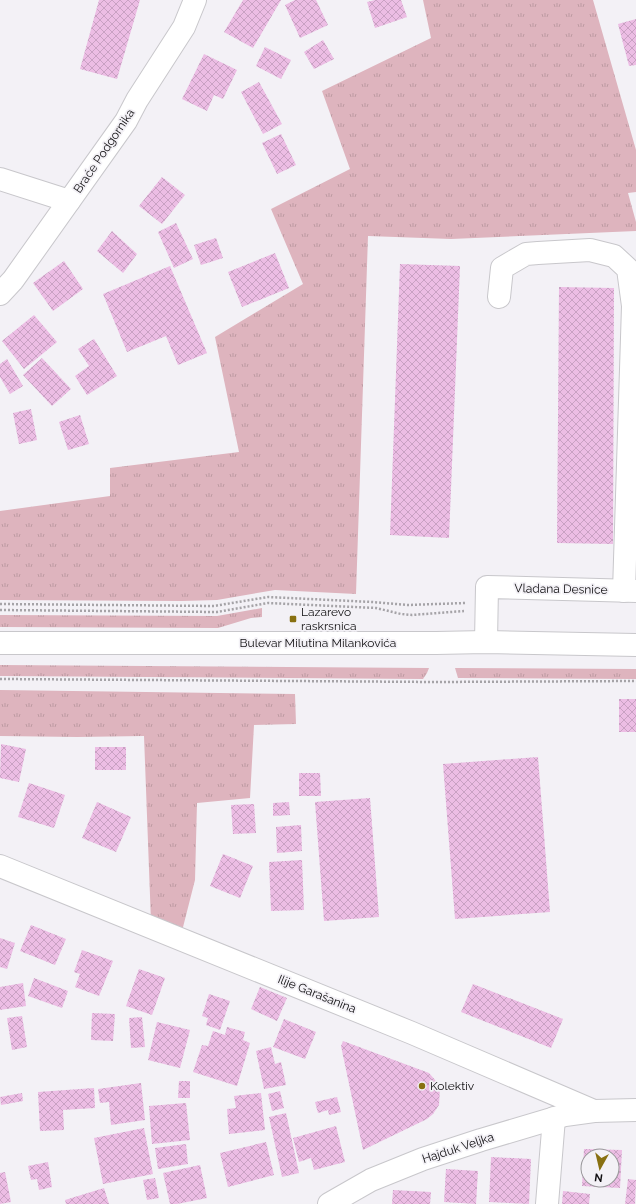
<svg xmlns="http://www.w3.org/2000/svg" width="636" height="1204" font-family="Raleway,sans-serif">
<defs>
<pattern id="grass-tufts" width="24" height="20" patternUnits="userSpaceOnUse"><rect width="24" height="20" fill="#deb4be"/><path d="M3 7l-1-3M5 7V3M7 7l1-3M15 17l-1-3M17 17v-4M19 17l1-3" fill="none" stroke="#bd9aa2"/></pattern>
<pattern id="building-cross-hatch" width="8" height="8" patternUnits="userSpaceOnUse"><rect width="8" height="8" fill="#ecbde4"/><path d="M0 0l8 8M0 8l8-8" fill="none" stroke="#c9a1c3"/></pattern>
</defs>
<rect width="100%" height="100%" fill="#f3f1f6"/>
<g fill="url(#grass-tufts)">
<polygon points="423,0 593,0 636,150 636,192 628,193 636,222 636,231 451,239 368,236 356,594 275,590 217,600 182,601 0,600 0,511 110,496 110,468 239,452 215,337 303,284 271,209 350,169 322,91 431,38"/>
<polygon points="262,608 262,617 251,618 218,628 0,627 0,615 217,616"/>
<polygon points="0,665 429,668 427,673 423,679 0,676"/>
<polygon points="455,668 636,669 636,679 458,678"/>
<polygon points="0,690 295,694 296,724 254,725 250,798 197,803 195,880 181,935 151,922 144,736 77,737 0,736"/>
</g>
<g fill="url(#building-cross-hatch)" fill-rule="evenodd">
<polygon points="99,0 140,0 117,79 80,69"/>
<polygon points="243,0 281,0 253,48 224,32"/>
<polygon points="295,0 316,0 328,25 300,38 285,5"/>
<polygon points="375,0 401,0 407,17 375,28 367,2"/>
<polygon points="636,19 636,65 629,66 618,24"/>
<polygon points="323,40 334,59 314,69 304,52"/>
<polygon points="265,47 291,60 281,79 256,66"/>
<polygon points="204,54 237,70 223,99 214,95 207,111 182,99"/>
<polygon points="259,82 282,124 263,134 241,92"/>
<polygon points="281,134 296,165 277,174 262,143"/>
<polygon points="162,177 185,195 162,224 139,206"/>
<polygon points="176,223 193,259 174,268 158,232"/>
<polygon points="112,231 137,254 123,273 97,251"/>
<polygon points="216,238 223,258 201,265 194,245"/>
<polygon points="275,253 289,288 242,307 228,272"/>
<polygon points="64,261 83,289 53,311 33,283"/>
<polygon points="400,264 460,266 449,538 390,535"/>
<polygon points="170,266 207,353 178,365 166,336 127,352 103,294"/>
<polygon points="559,287 614,288 613,544 557,543"/>
<polygon points="34,315 57,342 24,369 2,341"/>
<polygon points="94,339 117,376 87,395 75,376 89,366 78,349"/>
<polygon points="42,358 71,389 52,406 23,375"/>
<polygon points="7,359 23,386 10,394 0,377 0,364"/>
<polygon points="31,409 37,440 19,444 13,413"/>
<polygon points="80,415 89,444 68,450 59,422"/>
<rect x="619" y="699" width="17" height="33"/>
<polygon points="1,744 26,749 19,782 0,778"/>
<rect x="95" y="747" width="31" height="23"/>
<polygon points="538,757 550,912 455,919 443,764"/>
<polygon points="299,773 320,773 321,796 299,796"/>
<polygon points="29,783 65,795 54,828 18,817"/>
<polygon points="370,798 379,917 324,921 315,802"/>
<polygon points="97,802 131,817 116,852 82,838"/>
<polygon points="289,802 290,815 273,816 273,803"/>
<polygon points="254,804 256,833 233,834 231,805"/>
<polygon points="301,825 302,851 277,853 276,827"/>
<polygon points="223,854 253,866 240,898 210,886"/>
<polygon points="302,860 304,910 271,911 269,862"/>
<polygon points="31,925 66,939 55,965 20,951"/>
<polygon points="0,938 15,943 7,969 0,967"/>
<polygon points="82,950 113,961 99,996 75,987 80,974 74,972"/>
<polygon points="139,969 165,978 152,1015 126,1006"/>
<polygon points="34,978 68,991 62,1008 28,996"/>
<polygon points="23,983 26,1006 0,1010 0,987"/>
<polygon points="473,984 563,1019 551,1048 461,1012"/>
<polygon points="260,987 287,998 277,1021 251,1009"/>
<polygon points="209,994 230,1001 220,1030 206,1025 208,1018 202,1016"/>
<polygon points="92,1013 115,1014 113,1041 91,1040"/>
<polygon points="22,1016 27,1047 12,1050 7,1018"/>
<polygon points="142,1017 145,1047 131,1048 129,1018"/>
<polygon points="284,1019 316,1032 305,1059 273,1047"/>
<polygon points="157,1022 190,1030 180,1068 148,1060"/>
<polygon points="227,1027 245,1032 243,1040 250,1043 237,1086 193,1072 202,1045 208,1046 213,1031 225,1035"/>
<polygon points="343,1041 429,1073 436,1081 440,1088 439,1105 433,1114 427,1119 363,1150 341,1046"/>
<polygon points="271,1047 275,1064 281,1062 286,1085 264,1089 256,1051"/>
<polygon points="179,1081 190,1081 190,1098 178,1098"/>
<polygon points="141,1083 145,1120 111,1125 109,1102 100,1103 98,1089"/>
<polygon points="94,1088 95,1108 63,1110 64,1130 40,1131 38,1092"/>
<polygon points="280,1091 284,1108 272,1111 268,1094"/>
<polygon points="22,1093 23,1101 1,1105 0,1097"/>
<polygon points="261,1093 265,1130 229,1134 227,1109 236,1108 234,1096"/>
<polygon points="337,1097 341,1112 329,1115 328,1110 318,1113 315,1102"/>
<polygon points="186,1103 190,1140 152,1144 149,1106"/>
<polygon points="286,1113 299,1173 282,1177 269,1117"/>
<polygon points="336,1126 345,1162 314,1170 311,1158 299,1162 293,1138"/>
<polygon points="144,1128 153,1174 103,1184 94,1138"/>
<polygon points="266,1142 274,1175 228,1187 220,1153"/>
<polygon points="186,1144 188,1164 158,1169 155,1148"/>
<path d="M584 1149 622 1150 620 1188 582 1186ZM588 1156H612V1180H588Z"/>
<polygon points="491,1157 531,1159 529,1204 489,1202"/>
<polygon points="48,1162 52,1187 39,1190 37,1179 31,1180 28,1166"/>
<polygon points="200,1165 207,1198 177,1204 170,1204 163,1173"/>
<polygon points="446,1169 478,1171 476,1204 444,1202"/>
<polygon points="5,1172 11,1202 0,1204 0,1173"/>
<polygon points="155,1178 159,1198 147,1200 143,1180"/>
<polygon points="628,1179 636,1180 635,1204 625,1204"/>
<polygon points="104,1188 109,1204 66,1204 65,1200"/>
<polygon points="393,1190 431,1192 430,1204 392,1204"/>
<polygon points="563,1191 590,1194 589,1204 562,1204"/>
</g>
<g fill="none" stroke-linecap="round" stroke-linejoin="round">
<g stroke="#c8c7cb" stroke-width="24">
<g id="minor">
<polyline points="0,179 69,201"/>
<polyline points="0,294 13,280 126,121 137,100 184,27 195,0"/>
<polyline points="499,297 502,268 526,254 538,253 590,250 614,256 628,269 633,306 624,591"/>
<polyline points="486,642 487,587 636,591"/>
<polyline points="0,643 436,643 486,642 636,645"/>
<polyline points="0,866 412,1033 594,1111"/>
<polyline points="329,1204 371,1180 423,1159 481,1140 565,1115 594,1111 636,1110"/>
<polyline points="547,1204 554,1118"/>
</g>
</g>
<g stroke="#a5a3a7" stroke-width="2.5" stroke-dasharray="2 2" stroke-linecap="butt">
<polyline points="0,604 214,606 268,597 372,602 408,605 465,603"/>
<polyline points="0,610 217,612 268,603 376,608 401,614 412,615 464,611"/>
<polyline points="0,679 436,682 636,681"/>
</g>
<use href="#minor" stroke="#fff" stroke-width="22"/>
</g>
<g fill="#887011" stroke="#f3f1f6" stroke-width="1.5">
<rect x="289" y="615" width="8" height="8" rx="2"/>
<circle cx="422" cy="1086" r="4"/>
</g>
<g text-anchor="middle" dominant-baseline="central" stroke-width="3.5" stroke-linejoin="round" paint-order="stroke">
<g font-size="12" fill="#100f11" stroke="#f3f1f6">
<text transform="translate(104 151) rotate(-56)">Braće Podgornika</text>
<text transform="translate(561 589) rotate(1)">Vladana Desnice</text>
<text x="318" y="643">Bulevar Milutina Milankovića</text>
<text transform="translate(317 994) rotate(22)">Ilije Garašanina</text>
<text transform="translate(458 1148) rotate(-18)">Hajduk Veljka</text>
</g>
<g font-size="12" fill="#100f11" stroke="#f3f1f6" text-anchor="start">
<text x="301" y="612">Lazarevo<tspan x="301" dy="14">raskrsnica</tspan></text>
<text x="430" y="1086">Kolektiv</text>
</g>
</g>
<g transform="translate(600 1168) rotate(188)"><circle r="19" fill="#f3f1f6" stroke="#98979a"/>
<path d="M0-3L7 15L0 10L-7 15Z" fill="#887011"/>
<text y="-6" font-size="11" font-weight="bold" text-anchor="middle" fill="#100f11">N</text>
</g>
</svg>
